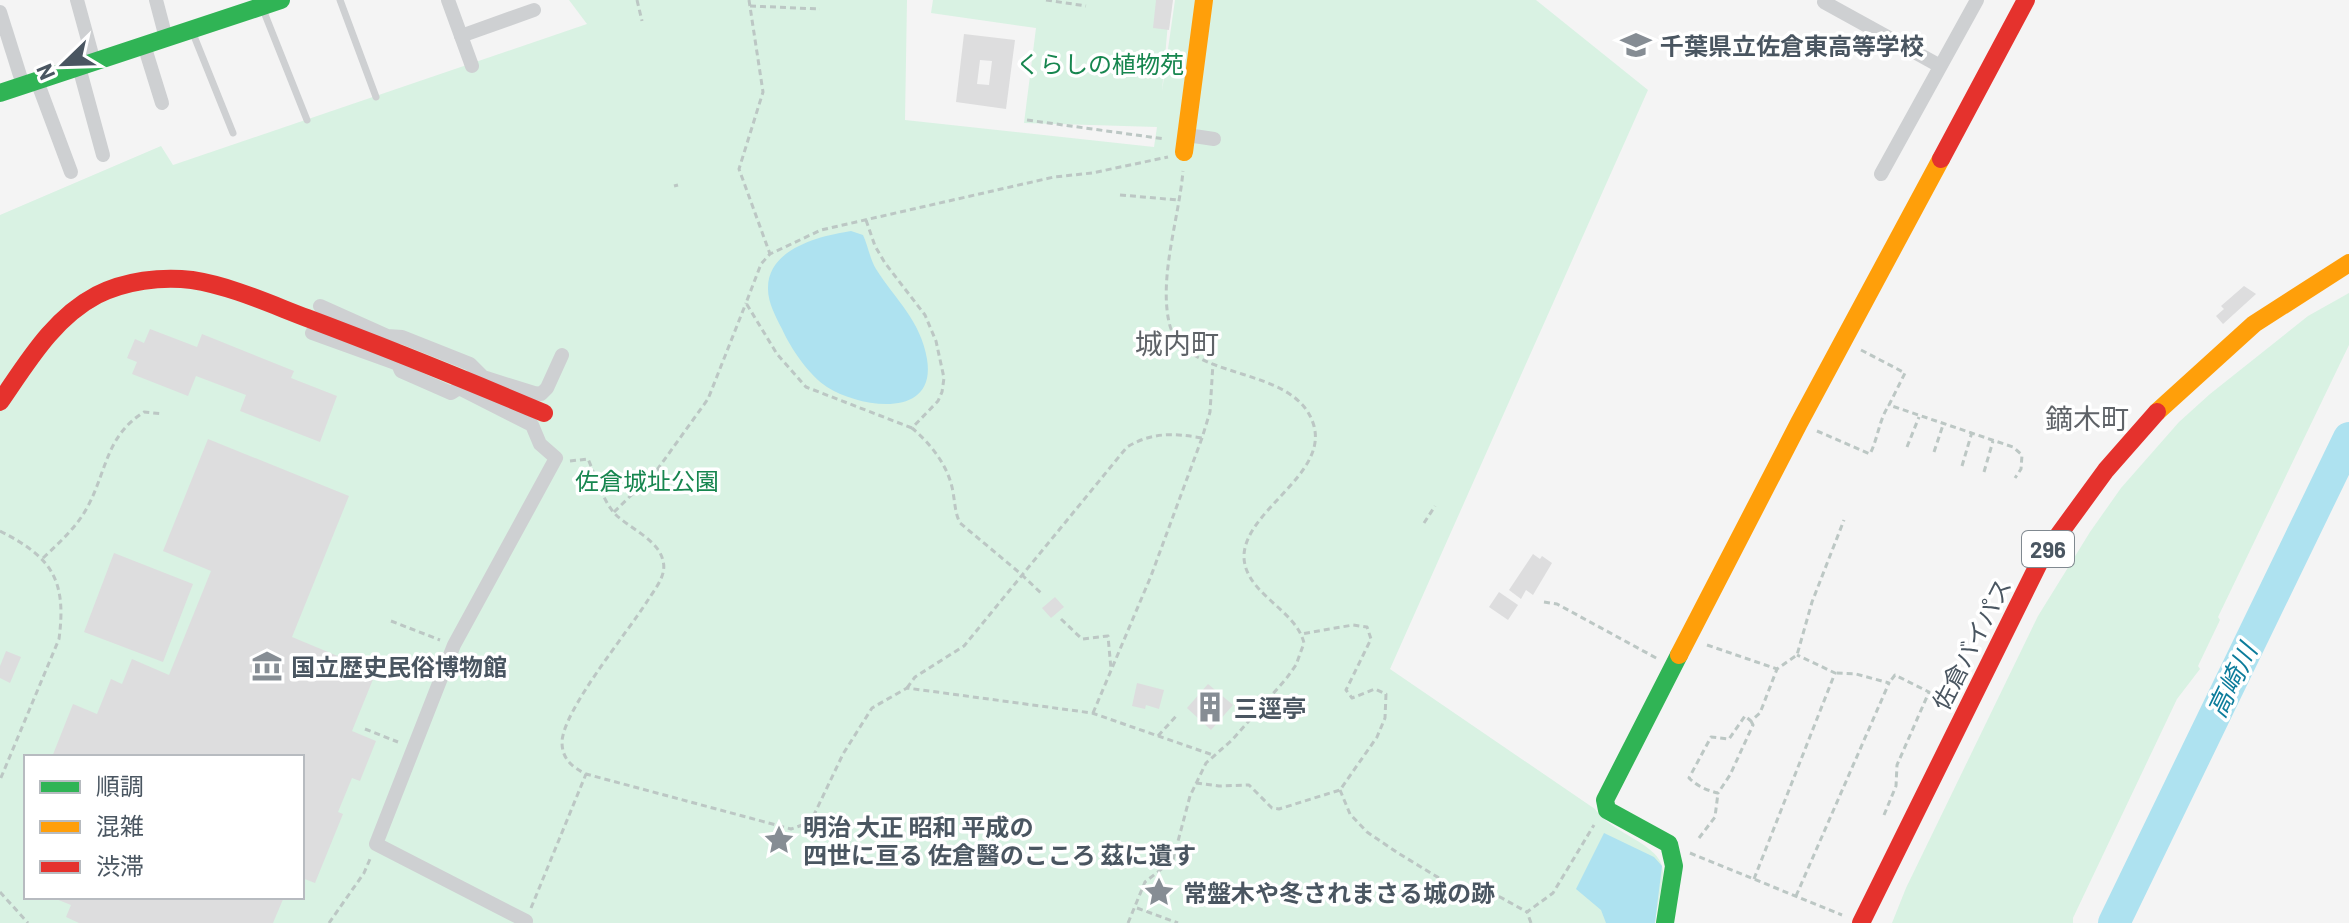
<svg xmlns="http://www.w3.org/2000/svg" width="2349" height="923" font-family="Barlow,'Noto Sans JP',sans-serif">
<rect width="100%" height="100%" fill="#f4f4f4"/>
<g fill="#d9f2e3" fill-rule="evenodd">
<path d="M569 0H907L905 120 1154 147 1157 127 1024 123 1036 28 931 13 933 0H1170L1162 91 1175 0H1536L1648 90 1390 669 1595 809C1611 834 1663 844 1663 872 1662 888 1657 906 1655 923H0V215L161 146 173 165 587 24ZM26 757H302V897H26Z"/>
<polygon points="2349,293 2349,345 2218,617 2220,620 2198,666 2200,669 2177,699 2073,918 2073,923 1892,923 1906,888 2038,616 2090,532 2121,488 2179,422 2210,394 2308,316"/>
</g>
<g fill="#aee2f0">
<path d="M851 231 863 235C868 246 870 259 876 269 895 299 921 321 927 359 937 420 860 408 827 387 809 375 791 349 782 329 776 317 768 303 768 289 767 249 819 236 851 231Z"/>
<polygon points="1604,833 1654,857 1662,866 1655,923 1606,923 1601,910 1576,889"/>
</g>
<g fill="none" stroke-linecap="round" stroke-linejoin="round">
<polyline stroke="#aee2f0" stroke-width="32" points="2114,923 2349,438"/>
</g>
<g fill="#ddddde" fill-rule="evenodd">
<polygon points="1156,0 1173,0 1169,30 1153,28"/>
<path d="M964 34 1015 40 1006 109 956 102ZM980 60 992 61 989 85 977 84Z"/>
<polygon points="2244,286 2256,294 2223,324 2216,316 2224,309 2221,306"/>
<polygon points="150,329 197,347 202,334 294,371 291,378 337,396 320,442 240,411 246,395 196,376 188,396 132,374 137,362 127,358 135,339 144,343"/>
<polygon points="208,439 349,496 292,637 376,672 352,731 376,741 360,781 352,778 338,812 343,814 315,883 302,878 302,757 52,757 73,704 97,714 111,679 122,684 132,659 169,675 211,571 163,551"/>
<polygon points="114,553 193,584 163,662 84,632"/>
<polygon points="1533,554 1540,559 1542,556 1552,563 1533,595 1526,590 1521,599 1509,590"/>
<polygon points="1499,592 1518,605 1508,620 1489,607"/>
<polygon points="1055,597 1064,607 1051,618 1042,608"/>
<polygon points="6,651 21,657 10,683 0,678 0,666"/>
<polygon points="1137,683 1164,690 1159,709 1146,705 1145,709 1132,706"/>
<polygon points="1208,684 1233,705 1211,730 1187,708"/>
<polygon points="51,897 284,897 273,923 79,923 66,917 71,905"/>
</g>
<g fill="none" stroke-linecap="round" stroke-linejoin="round">
<g stroke="#bcc7c4" stroke-width="3" stroke-dasharray="6 4" stroke-linecap="butt">
<polyline points="637,0 642,21"/>
<polyline points="749,0 763,92 739,169 770,254"/>
<polyline points="1046,0 1086,6"/>
<polyline points="750,6 820,9"/>
<polyline points="1027,120 1165,139"/>
<polyline points="674,186 678,185"/>
<polyline points="1120,195 1179,200"/>
<path d="M866 220 875 246 885 263 925 315 936 341 944 378 942 392 938 401 912 428C931 444 949 467 953 492 955 503 955 513 960 523L1021 574 1042 594"/>
<polyline points="1861,350 1905,373 1889,405 2013,447 2022,455 2021,469 2015,478"/>
<polyline points="912,428 806,387 777,354 746,303 761,264 770,254 821,230 1054,177 1092,173 1168,157"/>
<path d="M1817 431 1870 454C1878 438 1879 420 1889 405"/>
<polyline points="1907,447 1919,417"/>
<polyline points="1934,452 1943,425"/>
<path d="M570 461 588 459C596 477 602 499 615 514 629 528 659 540 663 561 667 575 655 589 648 600 628 632 563 710 562 742 562 759 572 767 586 774L791 829 808 823 813 817 843 754 872 708 907 688 1092 713 1213 755"/>
<polyline points="1962,466 1972,432"/>
<polyline points="1984,472 1993,441"/>
<polyline points="614,512 657,470 708,399 746,303"/>
<polyline points="1424,523 1435,506"/>
<path d="M0 531C51 557 67 579 59 639L0 780"/>
<path d="M43 558C60 542 77 527 88 506 107 470 106 436 144 412L163 414"/>
<polyline points="1544,602 1557,604 1658,659"/>
<polyline points="1061,619 1082,639 1108,636 1111,669"/>
<polyline points="391,621 440,640"/>
<polyline points="1707,645 1777,669"/>
<path d="M907 688 915 677 964 646 1127 447C1152 432 1174 433 1202 438"/>
<polyline points="1093,713 1151,576 1202,438 1210,412 1213,363"/>
<path d="M1751 721 1753 725 1730 775 1718 793C1706 790 1697 786 1689 778L1711 737 1729 739 1745 716 1751 721 1760 713 1777 669 1797 655 1812 602 1844 520"/>
<polyline points="365,729 398,742"/>
<polyline points="1158,736 1178,714"/>
<polyline points="1196,783 1219,786 1249,785 1272,808 1279,809 1340,790 1377,737 1385,718 1386,694 1375,689 1352,698 1346,690 1371,639 1367,627 1353,625 1301,634"/>
<polyline points="1340,790 1350,814 1367,832 1398,853 1457,889 1500,897 1527,912"/>
<polyline points="1884,815 1896,786 1897,765 1929,692 1895,675 1889,683"/>
<polyline points="1699,838 1715,817 1718,793"/>
<polyline points="1690,853 1842,915"/>
<polyline points="1754,879 1835,673 1797,655"/>
<polyline points="0,892 28,923"/>
<polyline points="1796,896 1889,683 1856,674 1835,673"/>
<polyline points="531,908 586,774"/>
<polyline points="1137,908 1178,923"/>
<polyline points="329,923 364,873 370,859"/>
<path d="M1128 923 1145 882 1173 860 1190 796 1206 763 1232 740 1286 679 1296 665 1304 643C1296 609 1243 593 1244 555 1246 510 1327 475 1314 426 1296 362 1182 384 1169 322 1159 276 1179 218 1183 171"/>
<polyline points="1531,923 1527,912 1553,893 1594,825"/>
</g>
<g stroke="#ced0d2" stroke-width="7">
<polyline points="340,0 376,97"/>
<polyline points="262,7 307,120"/>
<polyline points="192,31 233,133"/>
</g>
<g stroke="#ced0d2" stroke-width="14">
<polyline points="77,0 94,62"/>
<polyline points="156,0 166,38"/>
<polyline points="448,0 472,66"/>
<polyline points="1825,0 1824,2 1940,66"/>
<polyline points="0,12 23,85"/>
<polyline points="461,36 534,10"/>
<polyline points="144,45 162,103"/>
<polyline points="79,67 103,155"/>
<polyline points="37,81 71,172"/>
<polyline points="1187,135 1214,139"/>
<polyline points="1881,174 1977,0"/>
<polyline points="320,306 387,336 402,337 470,364 483,377 534,393 541,394 547,388 562,355"/>
<polyline points="312,333 398,364 401,371 451,393 459,388 532,425 540,444 556,458 454,645 376,844 526,921"/>
</g>
<g stroke="#30b455" stroke-width="18">
<polyline points="0,93 281,0"/>
<polyline points="1665,923 1674,866 1669,844 1607,810 1605,800 1679,655"/>
</g>
<g stroke="#ff9f0a" stroke-width="18">
<polyline points="1184,152 1204,0"/>
<polyline points="2157,412 2254,324 2349,263"/>
<polyline points="1679,655 1799,423 1941,159"/>
</g>
<g stroke="#e5322d" stroke-width="18">
<polyline points="1941,159 2026,0"/>
<path d="M0 402C27 363 53 318 97 295 125 281 161 276 192 280 231 286 270 304 307 318 387 348 466 380 544 413"/>
<polyline points="1861,923 2041,559 2106,470 2157,412"/>
</g>
</g>
<defs>
<g id="school-bare" transform="scale(2.4)"><path d="M0-5L7-2L0 1L-7-2ZM-4 1L0 2.5L4 1V4Q0 6-4 4Z" fill="#868d94" stroke="#fff" stroke-width="2.5" paint-order="stroke"/></g>
<g id="museum-bare" transform="scale(2.4)"><path d="M0-6L6-3V-2H-6V-3ZM-5-1h2V3h-2ZM-1-1h2V3h-2ZM3-1h2V3H3ZM-6 4H6V6H-6Z" fill="#868d94" stroke="#fff" stroke-width="2.5" paint-order="stroke"/></g>
<g id="building-bare" transform="scale(2.4)"><path d="M-4-6H4V6H1V3H-1V6H-4ZM-2.5-4.3h1.7v1.8h-1.7ZM.8-4.3h1.7v1.8H.8ZM-2.5-1h1.7V.8h-1.7ZM.8-1h1.7V.8H.8Z" fill="#868d94" stroke="#fff" stroke-width="2.5" paint-order="stroke"/></g>
<g id="sight-bare" transform="scale(2.4)"><path d="M0-6L1.8-2.2L6-1.7L2.9 1.2L3.7 5.4L0 3.3L-3.7 5.4L-2.9 1.2L-6-1.7L-1.8-2.2Z" fill="#868d94" stroke="#fff" stroke-width="2.5" paint-order="stroke"/></g>
</defs>
<g fill-rule="evenodd">
<use href="#school-bare" x="1636" y="45"/>
<use href="#museum-bare" x="267" y="666"/>
<use href="#building-bare" x="1210" y="707"/>
<use href="#sight-bare" x="779" y="840"/>
<use href="#sight-bare" x="1159" y="892"/>
</g>
<g text-anchor="middle" dominant-baseline="central" stroke-width="7" stroke-linejoin="round" paint-order="stroke">
<rect fill="#fff" stroke="#808990" stroke-width="2" x="2022" y="531" width="52" height="36" rx="6"/>
<g font-size="22" font-weight="bold" fill="#4a5661">
<text x="2048" y="549">296</text>
</g>
<g font-size="24" font-weight="bold" fill="#4a5661" stroke="#fff" text-anchor="start">
<text x="1660" y="45">千葉県立佐倉東高等学校</text>
<text x="291" y="666">国立歴史民俗博物館</text>
<text x="1234" y="707">三逕亭</text>
<text x="803" y="826">明治 大正 昭和 平成の<tspan x="803" dy="28">四世に亘る 佐倉醫のこころ 茲に遺す</tspan></text>
<text x="1183" y="892">常盤木や冬されまさる城の跡</text>
</g>
<g font-size="24" fill="#17864f" stroke="#fff">
<text x="1100" y="63">くらしの植物苑</text>
<text x="647" y="480">佐倉城址公園</text>
</g>
<g font-size="24" fill="#4a5661" stroke="#fff">
<text transform="translate(1971 644) rotate(-63)">佐倉バイパス</text>
</g>
<g font-size="26" font-style="italic" fill="#0c7c9b" stroke="#fff">
<text transform="translate(2231 680) rotate(-64)">高崎川</text>
</g>
<g font-size="28" fill="#5f6368" stroke="#fff">
<text x="1177" y="343">城内町</text>
<text x="2087" y="418">鏑木町</text>
</g>
</g>
<rect x="24" y="755" width="280" height="144" fill="#ffffff" stroke="#b7bbc0" stroke-width="2"/>
<rect x="40" y="781" width="40" height="12" fill="#30b455" stroke="#b7bbc0" stroke-width="2"/>
<text x="96" y="795" font-size="24" fill="#4a5661">順調</text>
<rect x="40" y="821" width="40" height="12" fill="#ff9f0a" stroke="#b7bbc0" stroke-width="2"/>
<text x="96" y="835" font-size="24" fill="#4a5661">混雑</text>
<rect x="40" y="861" width="40" height="12" fill="#e5322d" stroke="#b7bbc0" stroke-width="2"/>
<text x="96" y="875" font-size="24" fill="#4a5661">渋滞</text>
<g transform="translate(64 64) rotate(247)" stroke="#ffffff" stroke-width="6" paint-order="stroke">
<path d="M0-6L14 30L0 20L-14 30Z" fill="#4a5661"/>
<text y="-12" font-size="22" font-weight="bold" text-anchor="middle" fill="#4a5661">N</text>
</g>
</svg>
